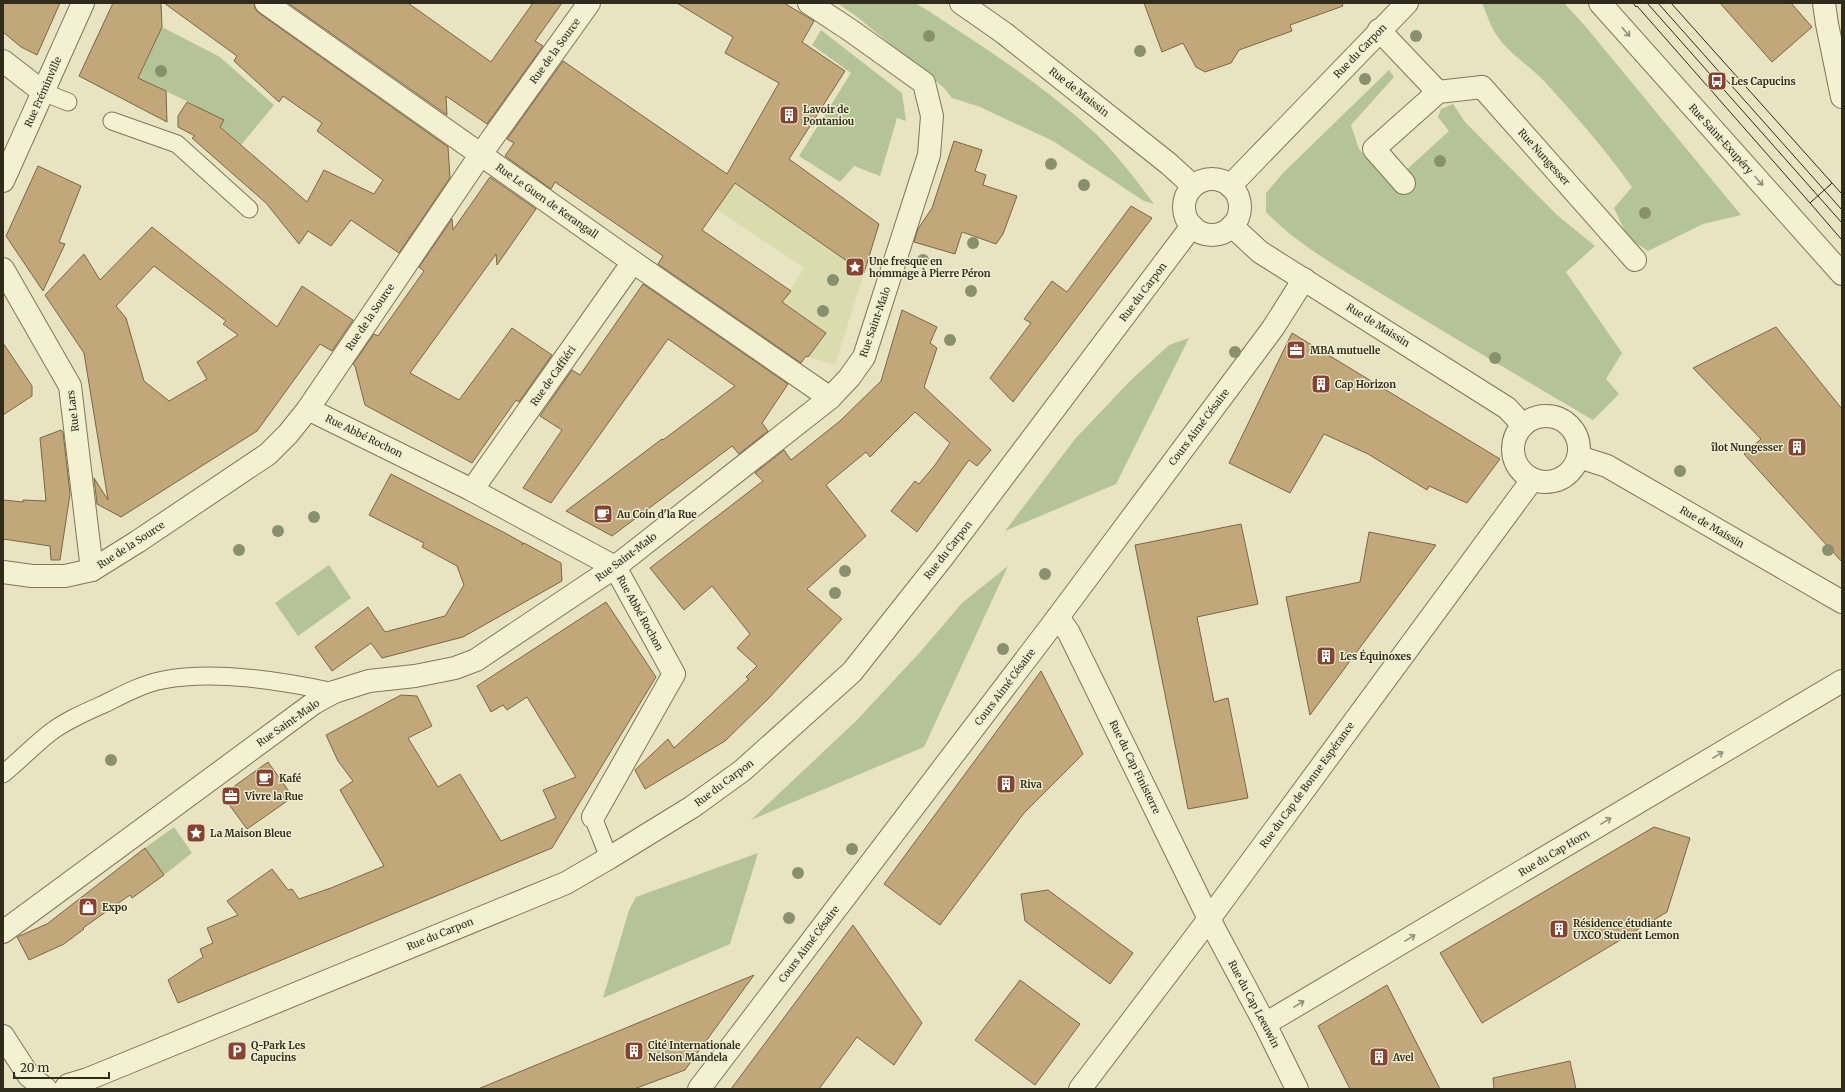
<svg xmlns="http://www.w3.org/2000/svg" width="1845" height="1092" font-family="Merriweather,serif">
<rect width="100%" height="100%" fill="#e8e4c1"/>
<polygon fill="#dadcb0" points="735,183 864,273 835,365 808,357 825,332 782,303 804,268 716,209"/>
<g fill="#b5c497">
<path d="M837 3H915L927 10C985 48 1046 87 1096 134 1118 156 1136 180 1154 204L1144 201 1053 141 980 107 952 98 944 88 856 16Z"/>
<path d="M1482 3H1564L1586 27 1741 215 1703 224 1648 251 1628 238 1614 208 1632 187C1605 149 1575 115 1544 81 1529 65 1505 51 1494 31 1489 22 1486 12 1482 3Z"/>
<polygon points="162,27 220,57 274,105 241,145 195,105 138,78"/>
<polygon points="821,30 902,93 906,121 897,118 880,176 854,166 840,182 799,156 851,73 812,45"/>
<path d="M1389 70 1394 77 1351 125 1359 149 1388 180 1403 173 1449 131 1438 117 1441 109 1453 104 1465 122 1557 215 1595 246 1566 272 1622 353 1606 379 1619 394 1593 420C1523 379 1454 338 1385 296 1343 270 1300 247 1266 212V193L1283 173Z"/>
<polygon points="1189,338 1116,484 1005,531 1075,439 1130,381 1169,345"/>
<polygon points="329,565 351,598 298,636 275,603"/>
<polygon points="1008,566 924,747 751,820 857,720 921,651 962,603"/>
<polygon points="174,827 192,853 164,875 145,848"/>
<polygon points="758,853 730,944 603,998 629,910 636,897"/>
</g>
<g fill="#c2a77b" stroke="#7c6644" fill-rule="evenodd">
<polygon points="3,3 60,3 37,55 21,47 3,32"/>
<polygon points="113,3 161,3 162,27 138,78 166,91 167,122 79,76"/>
<polygon points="164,3 254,3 255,9 259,13 448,147 450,178 399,253 351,220 331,246 308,231 299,244 266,203 192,138 195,136 178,127 178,116 187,102 224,120 220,127 307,202 324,170 374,194 383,180 317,131 322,123 283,96 279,102 234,61 237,56"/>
<polygon points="288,3 408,3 491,62 533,3 562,3 535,41 543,46 487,124 446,96 447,115"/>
<polygon points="677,3 784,3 814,21 802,42 845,71 789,159 879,224 864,273 735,183 702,230 791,291 782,302 826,333 808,357 806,356 801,363 658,264 663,256 555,182 551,189 505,156 514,143 507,139 563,61 727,174 779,83 725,53 733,37"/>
<polygon points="1144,3 1342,3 1343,6 1290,25 1292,31 1239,50 1231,63 1205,72 1196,67 1183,43 1162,52"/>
<polygon points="1720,3 1791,3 1812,27 1772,62"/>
<polygon points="954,141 982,150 975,171 986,175 983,185 1017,196 1003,234 996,244 962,232 955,254 914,242 918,229 932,208"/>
<polygon points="38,166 81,186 59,242 65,244 43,291 6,236"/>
<polygon points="490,177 536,209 497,265 496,254 410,373 459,400 512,328 552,355 519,402 516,400 472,463 365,405 355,366 353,364 374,334 378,336 424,271 419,267 452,219 453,230"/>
<polygon points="1131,206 1152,218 1013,402 990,378 1031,323 1024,319 1052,281 1067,292"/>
<path d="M152 227 277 327 302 286 353 320 332 351 320 344 257 431 121 517 97 504 94 478 108 500 84 353 45 295 84 254 100 280ZM154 266 226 321 223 324 238 335 197 362 207 379 169 401 144 381 126 318 116 306Z"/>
<polygon points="643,284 788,384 762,423 768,431 739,454 732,446 612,536 566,511 662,439 663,440 735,386 668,339 551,503 523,488 562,430 540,416 572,370 580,375"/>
<polygon points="902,310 937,327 930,343 937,348 924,387 991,450 977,466 969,460 917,532 891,511 915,481 919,484 935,465 950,443 915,412 870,457 866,452 826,485 866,536 807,589 842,619 768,699 725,741 645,789 635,770 668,739 674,748 749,679 746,677 757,666 737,648 750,634 712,586 684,610 650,568 763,481 755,473 784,450 791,460 840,421 881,381"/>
<polygon points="1776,327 1842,409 1842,562 1744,454 1761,439 1693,368"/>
<polygon points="1292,333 1500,459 1467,503 1429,486 1427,490 1368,454 1324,434 1290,493 1229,463"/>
<polygon points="3,343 32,386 32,396 3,415"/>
<polygon points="61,430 63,432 70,494 60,560 51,560 50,546 3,539 3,500 23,502 23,500 46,501 40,438"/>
<polygon points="391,474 505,533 523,543 522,545 524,543 561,563 562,581 463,637 382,658 371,643 332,671 315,647 368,607 385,632 445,616 464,585 457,566 422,547 424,543 369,515"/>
<polygon points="1241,524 1258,604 1197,617 1214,702 1228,698 1248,798 1188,809 1135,545"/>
<polygon points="1369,532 1436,545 1310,715 1286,597 1360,582"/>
<polygon points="606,602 656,677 552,848 178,1003 168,980 203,957 200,949 213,943 207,928 238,915 227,901 272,869 288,890 292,889 299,899 331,888 384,866 340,790 353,781 338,761 326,735 401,695 417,696 432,726 408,738 438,787 460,774 501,841 556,818 543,790 576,777 527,697 507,710 503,705 491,712 477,686"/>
<polygon points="1041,671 1083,754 1024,813 940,925 884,884"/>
<polygon points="268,762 293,797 247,829 222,795"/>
<polygon points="1654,827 1690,838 1667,912 1482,1023 1440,953"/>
<polygon points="145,848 164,875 132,898 130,895 83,928 84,929 64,944 29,960 17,937 47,924"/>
<polygon points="1048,890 1133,953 1110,984 1025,921 1021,894"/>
<polygon points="853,925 922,1023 894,1065 857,1037 819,1089 731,1089"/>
<polygon points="754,975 685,1070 634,1089 478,1089"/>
<polygon points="1020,980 1080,1024 1035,1085 975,1040"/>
<polygon points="1387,985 1440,1089 1350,1089 1318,1026"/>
<polygon points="1570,1061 1576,1089 1494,1089 1493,1078"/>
</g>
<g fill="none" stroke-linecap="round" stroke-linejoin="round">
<g stroke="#7f765b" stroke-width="19">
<g id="service">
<polyline points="43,92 68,102"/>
<polyline points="112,121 177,144 249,209"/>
<path d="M3 774C19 761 34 745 51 732 67 720 86 712 104 704 122 695 142 684 163 680 216 670 282 681 334 692"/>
<polyline points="593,817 609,858"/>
</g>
</g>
<g stroke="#7f765b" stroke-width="24">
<g id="pedestrian">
<polyline points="1058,617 1069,633 1209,919"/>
<polyline points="3,932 314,703 334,692"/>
<polyline points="3,1036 29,1076 46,1089"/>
<polyline points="699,1089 1058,617 1273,328 1304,279"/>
</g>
</g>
<g stroke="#7f765b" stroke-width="24">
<g id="minor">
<polyline points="266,3 633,262 830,398"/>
<polyline points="1600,3 1842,274"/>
<polyline points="1824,3 1827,24 1842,97"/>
<polyline points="1379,30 1438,92"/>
<polyline points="3,61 43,92"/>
<polyline points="3,181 83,3"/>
<polyline points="1404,183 1374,149 1438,92 1482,87 1635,260"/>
<polyline points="1230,186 1407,3"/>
<polyline points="3,269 70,386 92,570"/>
<polyline points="308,409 472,490 615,567 674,674 593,817"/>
<polyline points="472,490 633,262"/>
<polyline points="3,572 32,576 65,576 92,570 137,542 268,454 288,434 308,409 481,154 589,3"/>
<polyline points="334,692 369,681 415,676 455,668 476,660 615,567 830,398 849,378 864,357 929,155 932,116 924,83 850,30 809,3"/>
<polyline points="1209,919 1265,1024 1297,1089"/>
<polyline points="1265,1024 1842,681"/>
<polyline points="1080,1089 1209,919 1532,480"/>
</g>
</g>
<g stroke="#7f765b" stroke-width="24">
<g id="tertiary">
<polyline points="961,3 1004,33 1169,164 1193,186"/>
<circle cx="1212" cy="207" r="28"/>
<polyline points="1232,226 1260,252 1507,408 1523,425"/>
<circle cx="1546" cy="449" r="33"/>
<polyline points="1579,457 1607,466 1842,602"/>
<polyline points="65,1089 68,1085 88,1079 566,883 609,858 692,807 743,770 852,672 943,557 1192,226"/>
</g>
</g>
<use href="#service" stroke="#f4f1d3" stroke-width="17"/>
<use href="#pedestrian" stroke="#f4f1d3" stroke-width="22"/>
<use href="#minor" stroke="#f4f1d3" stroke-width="22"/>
<use href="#tertiary" stroke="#f4f1d3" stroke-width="22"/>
<g stroke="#312b1d" stroke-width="1">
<polyline points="1633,3 1636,7 1637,6 1810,203 1832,183 1671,3"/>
<polyline points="1647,3 1842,223"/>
<polyline points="1658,3 1842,210"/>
<polyline points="1828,187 1832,183 1842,194"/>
<polyline points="1813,200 1810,203 1842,240"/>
</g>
</g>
<g fill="#88906c">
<circle cx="929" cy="36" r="6"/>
<circle cx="1416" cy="36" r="6"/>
<circle cx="1140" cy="51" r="6"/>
<circle cx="161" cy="71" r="6"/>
<circle cx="1365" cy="79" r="6"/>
<circle cx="1440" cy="161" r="6"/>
<circle cx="1051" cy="164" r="6"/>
<circle cx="1084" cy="185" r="6"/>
<circle cx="1645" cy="213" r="6"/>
<circle cx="973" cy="243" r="6"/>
<circle cx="923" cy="260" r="6"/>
<circle cx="833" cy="280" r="6"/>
<circle cx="971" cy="291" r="6"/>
<circle cx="823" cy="311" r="6"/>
<circle cx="950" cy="340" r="6"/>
<circle cx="1235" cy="352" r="6"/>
<circle cx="1495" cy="358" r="6"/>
<circle cx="1680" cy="471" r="6"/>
<circle cx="314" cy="517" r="6"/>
<circle cx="278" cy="531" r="6"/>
<circle cx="239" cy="550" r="6"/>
<circle cx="1828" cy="550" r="6"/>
<circle cx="845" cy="571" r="6"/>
<circle cx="1045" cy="574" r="6"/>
<circle cx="835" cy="593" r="6"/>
<circle cx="1003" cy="649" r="6"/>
<circle cx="111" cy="760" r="6"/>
<circle cx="852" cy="849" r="6"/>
<circle cx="798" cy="873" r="6"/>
<circle cx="789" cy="918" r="6"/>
</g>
<defs><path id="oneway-shaft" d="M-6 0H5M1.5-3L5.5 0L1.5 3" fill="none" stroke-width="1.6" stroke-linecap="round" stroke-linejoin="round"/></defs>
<g stroke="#928e78">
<use href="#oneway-shaft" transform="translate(1626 32) rotate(48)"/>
<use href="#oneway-shaft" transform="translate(1759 181) rotate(48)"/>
<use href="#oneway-shaft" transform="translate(1718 755) rotate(-31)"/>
<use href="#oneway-shaft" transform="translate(1606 821) rotate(-31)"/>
<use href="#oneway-shaft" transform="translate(1410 938) rotate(-31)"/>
<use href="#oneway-shaft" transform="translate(1299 1004) rotate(-31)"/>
</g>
<defs>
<g id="bus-square" transform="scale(1)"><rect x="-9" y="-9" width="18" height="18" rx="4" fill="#874332" stroke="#f0eed0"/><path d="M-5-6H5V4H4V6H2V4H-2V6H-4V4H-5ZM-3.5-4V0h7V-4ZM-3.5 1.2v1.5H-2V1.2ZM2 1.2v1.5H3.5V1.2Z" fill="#fff"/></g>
<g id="building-square" transform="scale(1)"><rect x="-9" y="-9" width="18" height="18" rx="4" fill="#874332" stroke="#f0eed0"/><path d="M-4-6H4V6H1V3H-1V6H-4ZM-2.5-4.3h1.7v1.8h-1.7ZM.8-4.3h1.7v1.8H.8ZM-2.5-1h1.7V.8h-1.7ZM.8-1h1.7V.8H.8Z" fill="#fff"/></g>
<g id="sight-square" transform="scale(1)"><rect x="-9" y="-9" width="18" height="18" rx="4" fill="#874332" stroke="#f0eed0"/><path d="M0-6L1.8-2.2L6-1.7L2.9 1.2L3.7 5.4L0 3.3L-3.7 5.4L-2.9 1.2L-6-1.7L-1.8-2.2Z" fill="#fff"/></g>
<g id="office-square" transform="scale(1)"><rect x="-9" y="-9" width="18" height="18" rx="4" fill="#874332" stroke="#f0eed0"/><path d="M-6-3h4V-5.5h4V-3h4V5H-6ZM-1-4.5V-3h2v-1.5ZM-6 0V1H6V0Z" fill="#fff"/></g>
<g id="cafe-square" transform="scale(1)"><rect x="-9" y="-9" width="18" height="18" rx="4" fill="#874332" stroke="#f0eed0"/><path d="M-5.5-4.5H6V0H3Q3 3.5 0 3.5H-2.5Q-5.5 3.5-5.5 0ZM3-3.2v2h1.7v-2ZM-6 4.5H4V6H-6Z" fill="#fff"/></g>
<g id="shop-square" transform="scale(1)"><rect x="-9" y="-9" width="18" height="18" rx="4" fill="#874332" stroke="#f0eed0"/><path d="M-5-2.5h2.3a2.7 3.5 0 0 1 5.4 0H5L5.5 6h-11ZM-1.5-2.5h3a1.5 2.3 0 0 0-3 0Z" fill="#fff"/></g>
<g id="parking-square" transform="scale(1)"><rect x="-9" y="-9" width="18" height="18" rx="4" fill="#874332" stroke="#f0eed0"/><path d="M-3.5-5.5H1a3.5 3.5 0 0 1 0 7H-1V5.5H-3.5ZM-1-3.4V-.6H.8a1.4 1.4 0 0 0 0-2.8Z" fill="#fff"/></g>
</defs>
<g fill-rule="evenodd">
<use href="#bus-square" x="1717" y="81"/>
<use href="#building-square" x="789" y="115"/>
<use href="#sight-square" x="855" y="267"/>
<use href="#office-square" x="1296" y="350"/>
<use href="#building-square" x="1321" y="384"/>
<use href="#building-square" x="1797" y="447"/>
<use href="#cafe-square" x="603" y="514"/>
<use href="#building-square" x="1326" y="656"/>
<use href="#cafe-square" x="265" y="778"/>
<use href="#building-square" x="1006" y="784"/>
<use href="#office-square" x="231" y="796"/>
<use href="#sight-square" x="196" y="833"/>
<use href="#shop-square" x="88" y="907"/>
<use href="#building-square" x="1559" y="929"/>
<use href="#parking-square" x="237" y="1051"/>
<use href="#building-square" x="634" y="1051"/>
<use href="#building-square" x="1379" y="1057"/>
</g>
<g text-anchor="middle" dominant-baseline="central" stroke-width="3" stroke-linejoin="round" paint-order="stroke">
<g font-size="10" fill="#312b1d" stroke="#f0eed0">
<text transform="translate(555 51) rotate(-54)">Rue de la Source</text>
<text transform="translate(1360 51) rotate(-46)">Rue du Carpon</text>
<text transform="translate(43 92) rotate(-66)">Rue Fréminville</text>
<text transform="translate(1079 92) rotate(38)">Rue de Maissin</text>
<text transform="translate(1721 139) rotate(48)">Rue Saint-Exupéry</text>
<text transform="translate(1544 157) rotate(48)">Rue Nungesser</text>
<text transform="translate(547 201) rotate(35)">Rue Le Guen de Kerangall</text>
<text transform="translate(1143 292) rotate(-53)">Rue du Carpon</text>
<text transform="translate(370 317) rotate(-56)">Rue de la Source</text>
<text transform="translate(875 322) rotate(-71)">Rue Saint-Malo</text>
<text transform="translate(1378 325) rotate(32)">Rue de Maissin</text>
<text transform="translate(553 376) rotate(-55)">Rue de Caffiéri</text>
<text transform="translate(73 411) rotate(-97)">Rue Lars</text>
<text transform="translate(1199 427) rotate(-53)">Cours Aimé Césaire</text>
<text transform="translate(364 436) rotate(26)">Rue Abbé Rochon</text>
<text transform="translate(1712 527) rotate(30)">Rue de Maissin</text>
<text transform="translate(131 545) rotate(-33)">Rue de la Source</text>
<text transform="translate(948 550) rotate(-52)">Rue du Carpon</text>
<text transform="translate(626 557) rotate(-37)">Rue Saint-Malo</text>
<text transform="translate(640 613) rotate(61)">Rue Abbé Rochon</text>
<text transform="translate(1005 687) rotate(-53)">Cours Aimé Césaire</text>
<text transform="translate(288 723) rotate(-35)">Rue Saint-Malo</text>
<text transform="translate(1135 767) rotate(64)">Rue du Cap Finisterre</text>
<text transform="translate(724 783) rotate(-37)">Rue du Carpon</text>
<text transform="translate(1307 785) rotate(-54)">Rue du Cap de Bonne Espérance</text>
<text transform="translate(1554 853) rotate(-31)">Rue du Cap Horn</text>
<text transform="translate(440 934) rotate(-22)">Rue du Carpon</text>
<text transform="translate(809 944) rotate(-53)">Cours Aimé Césaire</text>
<text transform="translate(1254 1004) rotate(62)">Rue du Cap Leeuwin</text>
</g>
<g font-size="10" font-weight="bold" fill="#312b1d" stroke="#f0eed0" text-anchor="start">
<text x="1731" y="81">Les Capucins</text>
<text x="803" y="109">Lavoir de<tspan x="803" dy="12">Pontaniou</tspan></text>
<text x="869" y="261">Une fresque en<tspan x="869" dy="12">hommage à Pierre Péron</tspan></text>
<text x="1310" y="350">MBA mutuelle</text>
<text x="1335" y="384">Cap Horizon</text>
<text x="1783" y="447" text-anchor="end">îlot Nungesser</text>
<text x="617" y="514">Au Coin d'la Rue</text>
<text x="1340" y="656">Les Équinoxes</text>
<text x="279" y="778">Kafé</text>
<text x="1020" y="784">Riva</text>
<text x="245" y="796">Vivre la Rue</text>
<text x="210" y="833">La Maison Bleue</text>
<text x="102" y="907">Expo</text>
<text x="1573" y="923">Résidence étudiante<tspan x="1573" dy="12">UXCO Student Lemon</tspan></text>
<text x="251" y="1045">Q-Park Les<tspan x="251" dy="12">Capucins</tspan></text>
<text x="648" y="1045">Cité Internationale<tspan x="648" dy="12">Nelson Mandela</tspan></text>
<text x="1393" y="1057">Avel</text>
</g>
</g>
<rect width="1845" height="1092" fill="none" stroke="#312b1d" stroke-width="8"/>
<path d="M14 1072v6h95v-6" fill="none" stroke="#312b1d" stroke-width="2"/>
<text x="20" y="1072" font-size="12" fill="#312b1d" stroke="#f0eed0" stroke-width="3" paint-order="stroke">20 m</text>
</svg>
